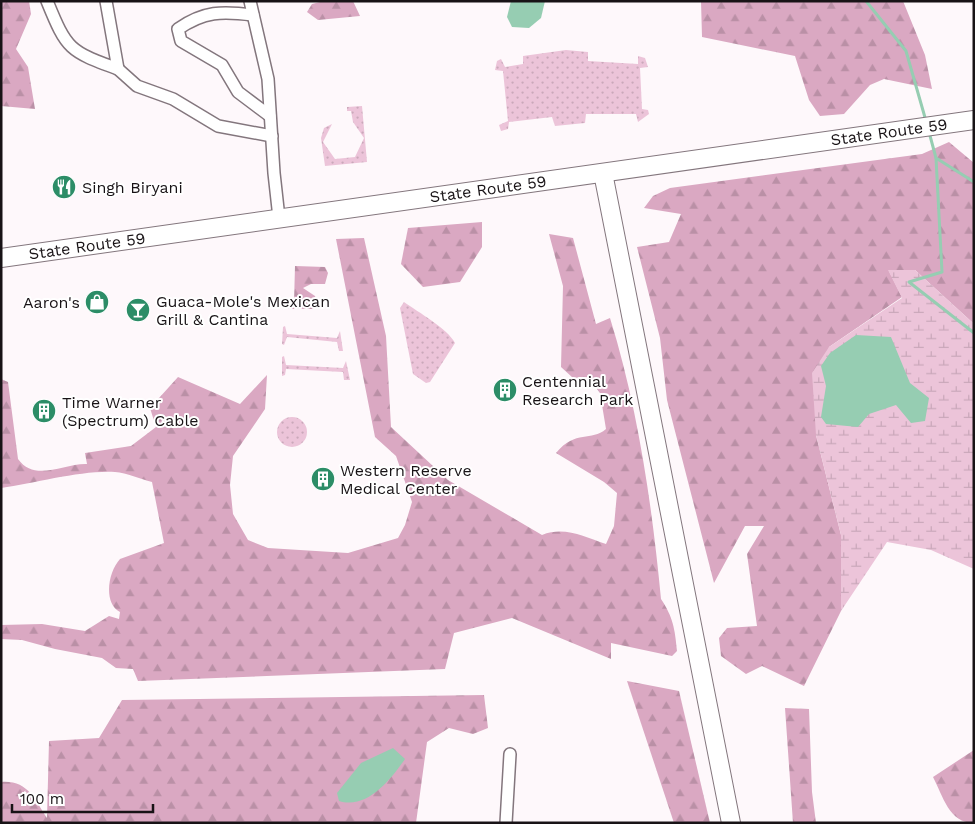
<svg xmlns="http://www.w3.org/2000/svg" width="975" height="824" font-family="'Work Sans',sans-serif">
<defs>
<pattern id="grass-dots" width="8" height="8" patternUnits="userSpaceOnUse" patternTransform="scale(1.25)"><rect width="8" height="8" fill="#ecc4d9"/><path d="M2 2h.1M6 6h.1" fill="none" stroke="#caa8ba" stroke-width="1.8" stroke-linecap="round"/></pattern>
<pattern id="forest-firs" width="22" height="20" patternUnits="userSpaceOnUse" patternTransform="scale(1.25)"><rect width="22" height="20" fill="#daa8c2"/><path d="M5 1l3.5 6h-7zM16 11l3.5 6h-7z" fill="#ba90a6"/></pattern>
<pattern id="wetland-marsh" width="20" height="14" patternUnits="userSpaceOnUse" patternTransform="scale(1.25)"><rect width="20" height="14" fill="#ecc4d9"/><path d="M1 5h8M5 5V1M11 12h8M15 12V8" fill="none" stroke="#caa8ba"/></pattern>
</defs>
<rect width="100%" height="100%" fill="#fef8fb"/>
<g fill="url(#grass-dots)">
<polygon points="566,50 588,52 588,61 638,64 638,56 645,58 648,67 640,68 642,109 648,110 649,114 638,122 636,114 586,114 585,123 555,126 552,117 509,122 508,129 501,131 499,125 508,121 503,71 495,70 497,61 501,59 505,67 523,64 523,56"/>
<polygon points="362,106 367,162 325,166 321,138 324,128 332,124 323,142 335,159 355,157 364,138 353,122 351,111 347,111 347,107"/>
<path d="M404 302C418 312 448 329 455 343L430 382 426 383 413 374 400 308Z"/>
<polygon points="285,326 287,334 337,338 340,331 343,351 339,351 337,342 287,337 284,345 282,344 283,327"/>
<polygon points="284,356 286,365 343,368 346,361 350,380 344,380 343,372 286,369 285,375 282,376 282,357"/>
<circle cx="292" cy="432" r="15"/>
</g>
<g fill="url(#forest-firs)">
<polygon points="1,1 29,1 31,14 16,49 28,67 35,109 1,106"/>
<polygon points="324,1 353,1 360,16 318,20 307,12 312,4"/>
<polygon points="701,1 903,1 925,55 932,89 884,79 870,85 844,114 820,116 809,100 795,56 702,37"/>
<polygon points="949,142 974,163 974,324 915,270 889,271 902,297 829,347 816,435 841,535 841,611 804,686 762,666 746,674 721,656 719,638 727,628 757,626 747,554 764,526 745,526 714,583 667,400 660,338 637,247 669,242 681,214 644,208 653,196 670,188 922,154"/>
<polygon points="482,222 482,247 460,282 423,287 401,264 408,228"/>
<path d="M549 234 573 238 596 324 610 318C638 408 652 505 661 599 673 617 675 629 677 651L672 656 611 643V659L512 618 454 633 445 669 138 681 133 669 116 668 102 658 55 649 22 640 1 639V625L42 624 85 631 109 616 119 619 120 612C103 603 108 572 120 559L164 543 152 482C140 479 127 473 115 472 82 470 36 483 1 488V379L8 382 18 459C35 483 64 463 87 464L85 453 131 446 156 427 150 408 178 377 240 404 267 375 265 409 233 456 230 485 233 514 248 540 268 548 348 553 398 538 405 525 412 502 396 456 375 437 336 239 364 238 386 336 391 427 448 480 542 535C565 526 584 537 606 544L614 526 617 493 604 482 556 453C576 429 591 442 606 429L600 393 588 377 573 378 561 367 563 286Z"/>
<polygon points="295,266 325,267 328,273 325,284 311,284 303,288 315,296 317,302 315,309 288,309 294,303"/>
<polygon points="627,681 679,691 710,823 674,823"/>
<path d="M484 695 488 728 473 734 449 728 427 742 416 823H1V782C28 780 34 799 47 818L49 741 99 738 122 700Z"/>
<polygon points="785,708 809,709 812,792 816,823 793,823"/>
<path d="M974 750V823C949 823 943 796 933 777Z"/>
</g>
<polygon fill="url(#wetland-marsh)" points="888,270 915,270 974,324 974,569 931,550 887,542 841,611 841,535 816,435 812,373 829,347 902,298"/>
<g fill="#96cdb2">
<polygon points="511,1 545,1 541,18 529,28 512,27 507,17"/>
<polygon points="856,335 891,337 910,383 929,398 925,421 911,423 896,405 869,414 858,427 826,424 821,417 826,386 821,366 830,353"/>
<path d="M393 748 405 759C391 779 367 810 339 801L337 793 361 763Z"/>
</g>
<g fill="none" stroke-linecap="round" stroke-linejoin="round">
<g stroke="#96cdb2" stroke-width="3">
<polyline points="866,1 906,51 926,121"/>
<polyline points="929,132 936,158 942,272 909,282 974,333"/>
<polyline points="936,158 974,182"/>
</g>
<g stroke="#83767d" stroke-width="14">
<g id="street">
<path d="M47 1C67 50 69 51 118 69L106 1"/>
<polyline points="250,1 268,79 274,173 279,218"/>
<path d="M253 15C222 11 204 11 178 29L181 41 222 65 238 92 270 116"/>
<polyline points="118,69 137,86 173,99 218,126 272,136"/>
<polyline points="506,823 510,754"/>
</g>
</g>
<g stroke="#83767d" stroke-width="20">
<g id="primary">
<polyline points="603,173 731,823"/>
<polyline points="1,258 974,120"/>
</g>
</g>
<use href="#street" stroke="#fff" stroke-width="11"/>
<use href="#primary" stroke="#fff" stroke-width="18"/>
</g>
<defs>
<g id="restaurant-disc" transform="scale(1.25)"><circle r="9.5" fill="#2c8d67" stroke="#fff"/><path d="M-5-6h1v4h1v-4h1v4h1v-4h1v5L-1.5 .5V6h-2V.5L-5-1ZM5-6V6H3V1.5H1.5Q1.5-4 5-6Z" fill="#fff"/></g>
<g id="shop-disc" transform="scale(1.25)"><circle r="9.5" fill="#2c8d67" stroke="#fff"/><path d="M-5-2.5h2.3a2.7 3.5 0 0 1 5.4 0H5L5.5 6h-11ZM-1.5-2.5h3a1.5 2.3 0 0 0-3 0Z" fill="#fff"/></g>
<g id="bar-disc" transform="scale(1.25)"><circle r="9.5" fill="#2c8d67" stroke="#fff"/><path d="M-6-5H6L.8 .8V4.5H3.5V6h-7V4.5H-.8V.8Z" fill="#fff"/></g>
<g id="building-disc" transform="scale(1.25)"><circle r="9.5" fill="#2c8d67" stroke="#fff"/><path d="M-4-6H4V6H1V3H-1V6H-4ZM-2.5-4.3h1.7v1.8h-1.7ZM.8-4.3h1.7v1.8H.8ZM-2.5-1h1.7V.8h-1.7ZM.8-1h1.7V.8H.8Z" fill="#fff"/></g>
</defs>
<g fill-rule="evenodd">
<use href="#restaurant-disc" x="64" y="187"/>
<use href="#shop-disc" x="97" y="302"/>
<use href="#bar-disc" x="138" y="310"/>
<use href="#building-disc" x="505" y="390"/>
<use href="#building-disc" x="44" y="411"/>
<use href="#building-disc" x="323" y="479"/>
</g>
<g text-anchor="middle" dominant-baseline="central" stroke-width="4" stroke-linejoin="round" paint-order="stroke">
<g font-size="16" fill="#181316" stroke="#fff">
<text transform="translate(889 132) rotate(-8)">State Route 59</text>
<text transform="translate(488 189) rotate(-8)">State Route 59</text>
<text transform="translate(87 246) rotate(-8)">State Route 59</text>
</g>
<g font-size="16" fill="#181316" stroke="#fff" text-anchor="start">
<text x="82" y="187">Singh Biryani</text>
<text x="156" y="301">Guaca-Mole's Mexican<tspan x="156" dy="18">Grill &amp; Cantina</tspan></text>
<text x="80" y="302" text-anchor="end">Aaron's</text>
<text x="522" y="381">Centennial<tspan x="522" dy="18">Research Park</tspan></text>
<text x="62" y="402">Time Warner<tspan x="62" dy="18">(Spectrum) Cable</tspan></text>
<text x="340" y="470">Western Reserve<tspan x="340" dy="18">Medical Center</tspan></text>
</g>
</g>
<rect width="975" height="824" fill="none" stroke="#181316" stroke-width="5"/>
<path d="M12 804v8h141v-8" fill="none" stroke="#181316" stroke-width="2.5"/>
<text x="20" y="804" font-size="15" fill="#181316" stroke="#ffffff" stroke-width="4" paint-order="stroke">100 m</text>
</svg>
